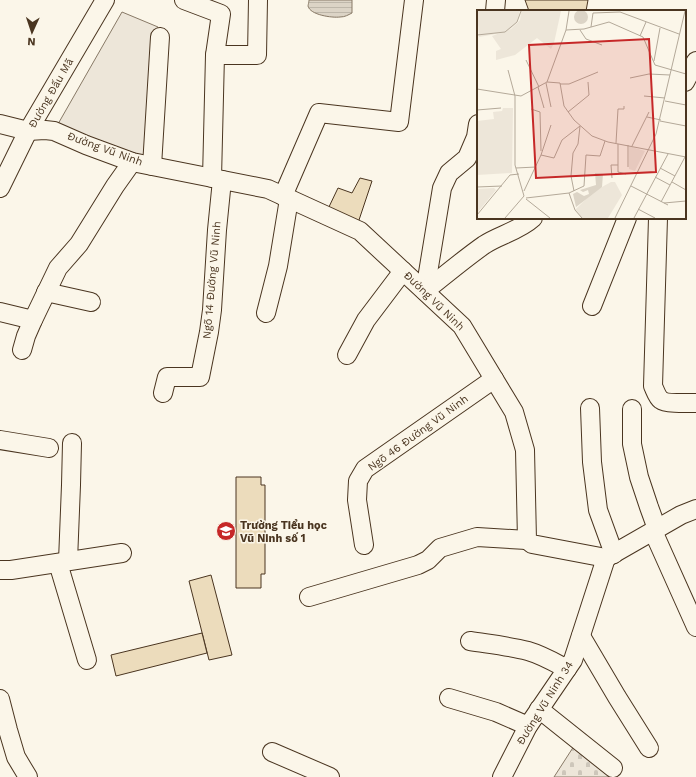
<svg xmlns="http://www.w3.org/2000/svg" width="696" height="777" font-family="'Work Sans',sans-serif">
<defs>
<pattern id="cemetery-stones" width="16" height="16" patternUnits="userSpaceOnUse"><rect width="16" height="16" fill="#ede6d9"/><path d="M2 7V4a2 2 0 0 1 4 0v3zM10 15v-3a2 2 0 0 1 4 0v3z" fill="#cdc6ba"/></pattern>
<pattern id="water-rules" width="6" height="5" patternUnits="userSpaceOnUse"><rect width="6" height="5" fill="#dcd4c6"/><path d="M0 2.5h6" fill="none" stroke="#beb7aa"/></pattern>
</defs>
<rect width="100%" height="100%" fill="#fbf6e9"/>
<polygon fill="url(#cemetery-stones)" stroke="#887966" points="574,746 610,777 554,777"/>
<polygon fill="#ede6d9" stroke="#887966" points="122,12 158,27 146,160 58,124"/>
<path fill="url(#water-rules)" stroke="#887966" d="M309 0H352V13C348 15 345 17 340 17 332 18 310 15 308 6 308 6 309 1 309 0Z"/>
<g fill="#ecdcbc" stroke="#4a3520">
<polygon points="525,0 588,0 586,11 529,11"/>
<polygon points="360,178 372,181 358,223 327,211 338,188 352,193"/>
<polygon points="236,477 261,477 261,485 265,485 265,574 261,574 261,588 236,588"/>
<polygon points="211,575 232,655 209,660 189,581"/>
<polygon points="202,633 207,653 116,676 111,655"/>
</g>
<g fill="none" stroke-linecap="round" stroke-linejoin="round">
<g stroke="#4a3520" stroke-width="20">
<g id="minor">
<polyline points="184,0 221,14 215,55"/>
<polyline points="495,11 496,0"/>
<polyline points="685,82 696,61"/>
<polyline points="0,124 28,131 45,130 54,131 86,145 132,162 268,189 360,231 462,326 514,412 525,450 527,540 532,544 606,558 681,515 696,509"/>
<polyline points="152,166 160,37"/>
<polyline points="212,178 215,55 257,55 258,0"/>
<polyline points="0,188 28,131 105,0"/>
<polyline points="283,196 319,113 399,122 414,0"/>
<path d="M658 218 653 386C655 390 657 397 661 400 666 404 689 403 696 403"/>
<polyline points="425,291 442,188 449,173 467,158 476,137 478,124"/>
<path d="M425 291C444 276 464 259 484 245 499 235 519 231 533 218"/>
<polyline points="46,292 91,302"/>
<polyline points="592,306 627,218"/>
<polyline points="0,312 33,320"/>
<polyline points="266,313 278,266 289,199"/>
<polyline points="22,350 26,336 33,320 58,268 79,244 115,186 132,162"/>
<polyline points="347,355 366,320 403,271"/>
<polyline points="163,393 167,377 200,377 209,332 212,310 217,230 222,180"/>
<polyline points="590,408 592,462 598,510 614,554"/>
<polyline points="632,409 632,444 639,477 649,507 657,529"/>
<polyline points="0,440 49,448"/>
<polyline points="653,531 696,627"/>
<polyline points="364,545 357,500 358,481 365,469 494,379"/>
<polyline points="68,561 71,485 72,443"/>
<polyline points="58,563 87,660"/>
<polyline points="0,570 11,570 122,553"/>
<polyline points="309,597 418,565 428,560 440,548 477,537 527,540"/>
<polyline points="581,636 617,697 649,748"/>
<path d="M470 641C489 644 509 646 528 651 542 655 554 662 567 669"/>
<polyline points="449,698 496,712 528,726"/>
<polyline points="0,699 8,730 16,757 28,777"/>
<polyline points="539,709 613,768"/>
<polyline points="272,752 330,777"/>
<polyline points="502,777 528,726 573,660 606,558"/>
</g>
</g>
<use href="#minor" stroke="#fbf6e9" stroke-width="18"/>
</g>
<defs>
<g id="school-disc" transform="scale(1)"><circle r="9.5" fill="#c62828" stroke="#fbf6e9"/><path d="M0-5L7-2L0 1L-7-2ZM-4 1L0 2.5L4 1V4Q0 6-4 4Z" fill="#fff"/></g>
</defs>
<g fill-rule="evenodd">
<use href="#school-disc" x="226" y="531"/>
</g>
<g text-anchor="middle" dominant-baseline="central" stroke-width="3" stroke-linejoin="round" paint-order="stroke">
<g font-size="11" fill="#4a3520" stroke="#fbf6e9">
<text transform="translate(51 93) rotate(-60)">Đường Đấu Mã</text>
<text transform="translate(105 149) rotate(20)">Đường Vũ Ninh</text>
<text transform="translate(212 280) rotate(-85)">Ngõ 14 Đường Vũ Ninh</text>
<text transform="translate(434 301) rotate(44)">Đường Vũ Ninh</text>
<text transform="translate(418 433) rotate(-36)">Ngõ 46 Đường Vũ Ninh</text>
<text transform="translate(545 703) rotate(-58)">Đường Vũ Ninh 34</text>
</g>
<g font-size="11" font-weight="bold" fill="#4a3520" stroke="#fbf6e9" text-anchor="start">
<text x="240" y="525">Trường Tiểu học<tspan x="240" dy="13">Vũ Ninh số 1</tspan></text>
</g>
</g>
<g transform="translate(477 10)">
<rect width="209" height="209" fill="#fbf6e9"/>
<path d="M0 1H43L39 14 30 22 2 27Z" fill="#ede6d9"/>
<path d="M44 1H84L77 33 74 39 60 28 38 45 19 50V41L24 39 15 26 34 19 43 10ZM134 172H138L145 185 131 208H105L98 200 116 182Z" fill="#ede6d9"/>
<path d="M17 178 19 180 1 202 0 179Z" fill="#ede6d9"/>
<path d="M26 98H36L35 163 0 165V111L17 109 16 102 25 101ZM152 136 168 141 158 161 152 159Z" fill="#ede6d9"/>
<path d="M97 7a7 7 0 1 1 14 0a7 7 0 1 1-14 0ZM118 163 126 164 125 177 99 197 96 184 100 182 107 186 112 184 111 180 106 182 103 180 119 175Z" fill="#dcd4c6"/>
<path fill="none" stroke="#b4a999" stroke-width="1" d="M114 17 116 3 143 2 202 24M89 20 92 1M103 20 109 29 125 35M0 25 28 22 40 12 44 1M163 26 169 12M49 50 62 77M177 51 183 18M153 68 172 64 193 65M70 72 89 20 107 19 132 12 166 27 178 55 209 64M69 73 74 97M83 74H92L121 62M61 77 67 98M0 79 44 86 70 72 83 73 87 96 97 110 115 126 131 132 209 147M167 86 188 88M188 91 209 95M54 99 63 102 64 141M0 100 24 98M91 102 112 85 111 72M170 107 184 110M183 111 209 116M139 133 141 99H147V96M155 136 172 102M64 145 77 148 85 130 103 116M141 155V162L149 164M151 157V135M39 158 59 157M183 158 198 166M178 167 193 175M135 168 134 155H141V134M195 172 209 180M154 176 191 195M0 177 25 176M47 181 64 145 74 115M97 181 94 166 96 143 101 134 103 116M49 188 92 183M49 189 73 208M184 192 208 147M187 193 209 191M161 199 178 208M0 205 33 165 42 164M28 208 47 186 38 155V86L31 60M105 208 98 200 92 183 107 176 109 145 123 146 128 131M138 208 179 124 208 1M157 208 191 144"/>
<path fill="#c62828" fill-opacity="0.15" stroke="#c62828" stroke-width="2" d="M172 29 179 162 59 168 52 35Z"/>
<rect width="209" height="209" fill="none" stroke="#4a3520" stroke-width="2"/>
</g>
<g transform="translate(32 32) rotate(183)" stroke="#fbf6e9" stroke-width="3" paint-order="stroke">
<path d="M0-3L7 15L0 10L-7 15Z" fill="#4a3520"/>
<text y="-6" font-size="11" font-weight="bold" text-anchor="middle" fill="#4a3520">N</text>
</g>
</svg>
